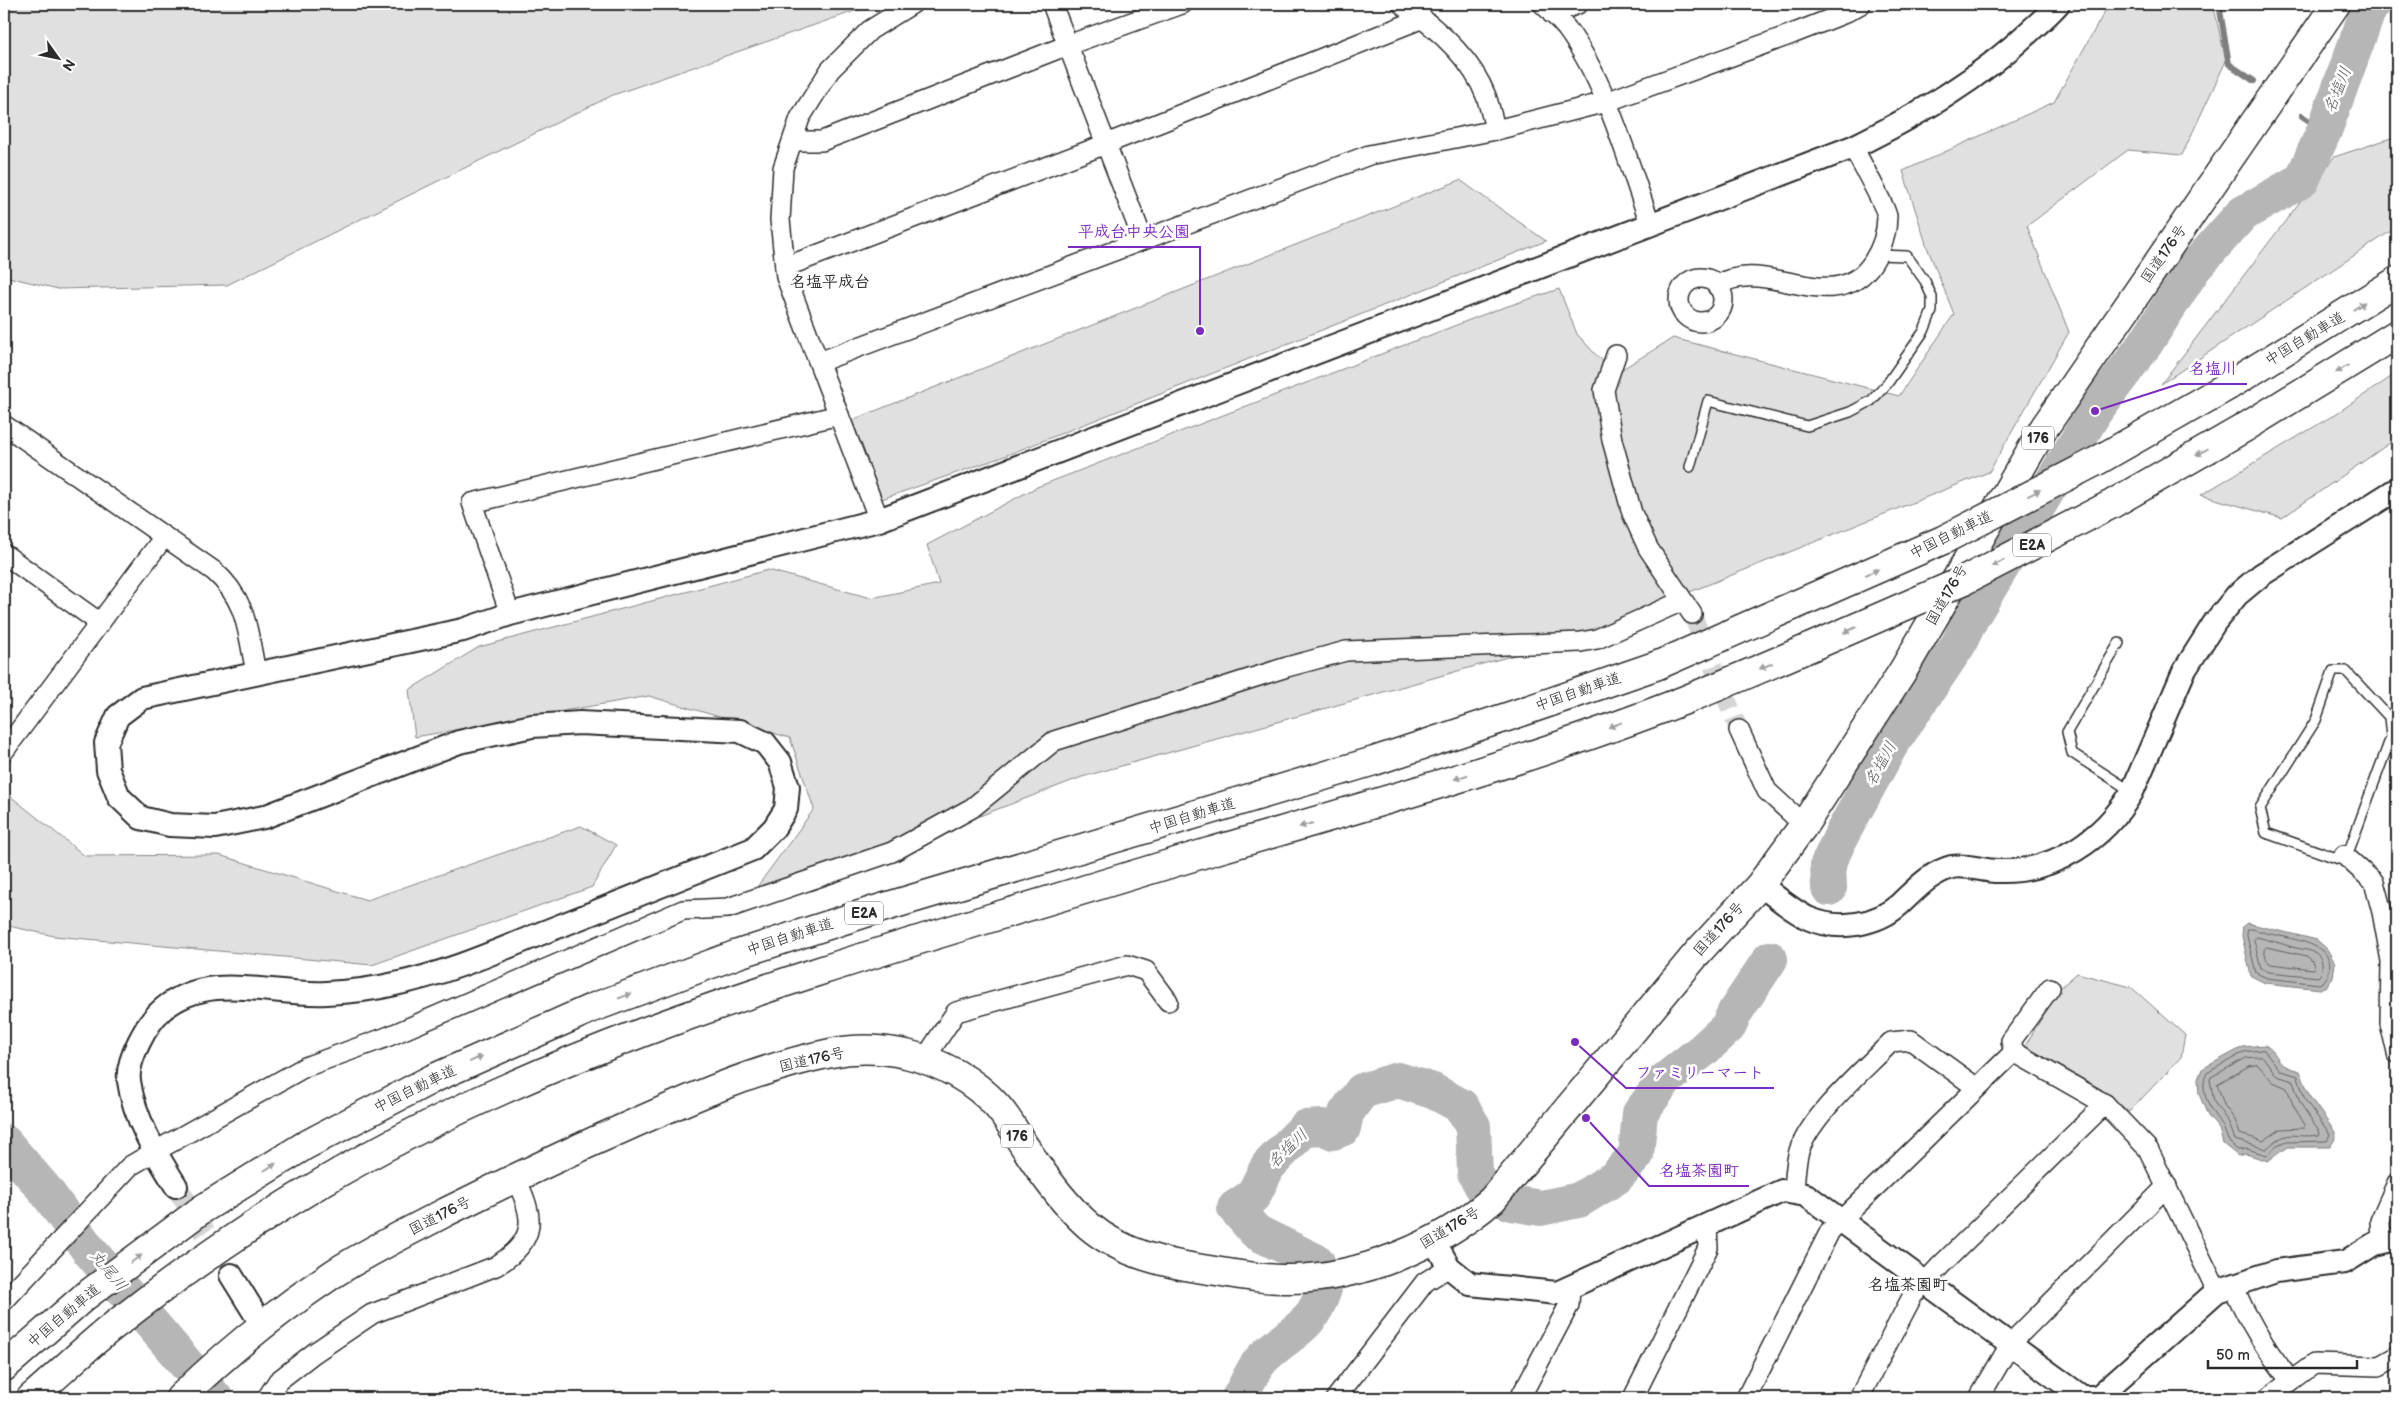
<svg xmlns="http://www.w3.org/2000/svg" width="2401" height="1402" font-family="'Balsamiq Sans','Klee One',sans-serif">
<rect width="100%" height="100%" fill="#fff"/>
<filter id="ink" filterUnits="userSpaceOnUse"><feTurbulence type="fractalNoise" baseFrequency=".02" numOctaves="2"/><feDisplacementMap in="SourceGraphic" scale="10" xChannelSelector="R" yChannelSelector="G"/><feConvolveMatrix kernelMatrix="1 2 1 2 8 2 1 2 1" color-interpolation-filters="sRGB"/></filter>
<g filter="url(#ink)">
<g fill="#e0e0e0" stroke="#868686">
<polygon points="4,4 875,4 613,95 227,285 58,289 4,276"/>
<polygon points="2109,4 2213,4 2226,61 2182,155 2128,150 2027,226 2069,332 1989,472 1575,638 1082,777 743,906 814,809 790,738 649,696 415,737 409,690 479,647 768,570 871,598 939,584 927,545 1037,487 1490,312 1559,289 1577,334 1597,356 1619,371 1673,338 1899,396 1954,314 1927,247 1903,171 2054,102"/>
<polygon points="2397,136 2397,227 2161,384 2334,157"/>
<polygon points="1460,180 1546,241 1002,457 882,499 852,420"/>
<polygon points="2397,373 2397,438 2282,518 2201,495 2337,413"/>
<polygon points="4,791 85,856 219,855 367,900 581,826 616,845 592,887 372,965 54,936 4,925"/>
<polygon points="2077,973 2131,987 2185,1035 2181,1057 2129,1112 2101,1089 2025,1046 2059,989"/>
</g>
<g fill="#b6b6b6" stroke="#7e7e7e">
<polygon points="2247,923 2317,940 2327,949 2335,963 2333,977 2326,988 2320,989 2265,983 2251,976 2242,936 2243,926"/>
<path d="M2265 1045C2283 1056 2271 1064 2300 1071L2310 1097 2335 1132V1139L2330 1147H2287L2268 1161 2246 1154 2238 1156 2223 1144 2219 1129 2208 1116 2199 1094 2198 1079 2202 1069 2243 1047Z"/>
</g>
<g fill="none" stroke-linecap="round" stroke-linejoin="round">
<g stroke="#636363" stroke-width="1">
<path d="M2248 929H2253C2276 939 2351 939 2324 982L2319 984 2267 978 2256 973 2247 936Z"/>
<path d="M2257 937C2269 940 2280 943 2292 947 2308 951 2327 949 2321 974L2318 977 2269 972 2261 968 2254 940Z"/>
<polygon points="2267,947 2307,956 2312,961 2315,968 2312,969 2270,964 2267,962 2264,950"/>
<path d="M2264 1050 2281 1071 2298 1076 2305 1100 2330 1134 2327 1141 2286 1142 2277 1146 2267 1155 2247 1149 2238 1150C2227 1143 2228 1138 2223 1127 2222 1122 2216 1119 2214 1114 2206 1103 2200 1085 2207 1073L2244 1052Z"/>
<path d="M2263 1057 2277 1076 2293 1081 2300 1103 2320 1132 2319 1135C2291 1139 2291 1127 2266 1149L2235 1140 2229 1123 2214 1102 2210 1080 2211 1077 2246 1058Z"/>
<polygon points="2258,1065 2273,1082 2287,1088 2293,1105 2305,1125 2304,1128 2281,1129 2263,1141 2240,1134 2235,1120 2224,1105 2217,1084 2249,1066"/>
</g>
<g stroke="#7e7e7e" stroke-width="6">
<polyline points="2219,4 2229,64 2254,81"/>
<polyline points="2302,116 2324,131"/>
</g>
<g stroke="#b6b6b6" stroke-width="36">
<polyline points="1829,888 1828,864 1842,834 1890,746 1958,645 1971,618 2095,411 2145,344 2193,269 2242,214 2302,180 2324,131 2368,11 2373,4"/>
<polyline points="4,1142 46,1191 88,1249 215,1398"/>
<polyline points="1511,1203 1541,1208 1579,1200 1615,1178 1636,1155 1640,1113 1664,1081 1703,1050 1728,1027 1735,1012 1770,959"/>
<polyline points="1317,1262 1256,1232 1235,1208 1253,1196 1268,1166 1305,1128 1323,1127 1333,1132 1343,1128 1346,1113 1362,1091 1398,1080 1433,1091 1461,1106 1473,1126 1475,1173 1482,1186"/>
<path d="M1239 1398C1247 1385 1254 1365 1266 1355 1293 1330 1311 1329 1324 1289"/>
</g>
<polyline stroke="#d5d5d5" stroke-width="19" stroke-dasharray="19 9" stroke-linecap="butt" points="1692,614 1739,730"/>
<polyline stroke="#d5d5d5" stroke-width="22" stroke-dasharray="22 11" stroke-linecap="butt" points="176,1186 231,1275"/>
<g stroke="#2b2b2b" stroke-width="12">
<g id="service">
<polyline points="1690,467 1708,401 1807,426 1850,412 1871,401 1887,384 1924,331 1932,311 1932,297 1925,281 1907,256 1878,255"/>
<polyline points="2119,643 2067,732 2072,753 2131,791"/>
<polygon points="2333,671 2346,671 2389,717 2391,737 2350,848 2339,859 2266,833 2260,808 2316,720"/>
</g>
</g>
<g stroke="#2b2b2b" stroke-width="22">
<g id="minor">
<polyline points="1052,4 1143,240"/>
<path d="M1402 4C1436 27 1471 57 1486 96 1490 107 1492 119 1496 130"/>
<path d="M1543 4C1551 12 1560 20 1567 29 1607 83 1627 160 1650 223"/>
<polyline points="1552,14 1578,4"/>
<polyline points="793,141 822,141 1068,45 1182,4"/>
<polyline points="785,267 1106,144 1423,18"/>
<circle cx="1701" cy="300" r="22"/>
<path d="M1717 286C1764 254 1835 321 1873 262 1882 248 1887 233 1887 216 1886 207 1859 159 1853 147"/>
<polyline points="1616,355 1604,390 1612,440 1632,513 1648,548 1692,614"/>
<polyline points="819,362 1369,155 1496,130 1606,102 1792,34 1843,14 1861,4"/>
<path d="M4 425 214 571C248 601 247 631 256 672"/>
<polyline points="879,520 786,277 780,220 783,168 800,118 830,70 870,30 912,4"/>
<polyline points="4,554 100,623"/>
<polyline points="510,614 472,503 839,415"/>
<polyline points="1739,730 1767,791 1804,825"/>
<polyline points="4,751 164,537"/>
<polyline points="2344,855 2374,882 2382,912 2391,961 2390,1023 2397,1053"/>
<polyline points="2014,1052 2011,1041 2050,988"/>
<polyline points="924,1060 956,1012 1127,965 1146,971 1168,1001"/>
<path d="M1794 1193C1795 1180 1795 1164 1799 1151 1812 1114 1863 1071 1891 1042L1911 1040 1977 1088"/>
<polyline points="2381,1243 2380,1221 2397,1183"/>
<path d="M2233 1286C2247 1319 2268 1353 2291 1381"/>
<polyline points="4,1301 130,1166 154,1152 305,1067 387,1037 683,910 728,908 892,852 972,808 1054,741 1287,667 1346,651 1581,642 1597,639 1682,601"/>
<path d="M267 1398 278 1381 314 1353 372 1314 496 1266C538 1240 535 1218 515 1177"/>
<polyline points="1336,1398 1425,1282 1449,1267"/>
<polyline points="1520,1398 1569,1305 1570,1287"/>
<polyline points="1633,1398 1708,1248 1707,1225"/>
<polyline points="1746,1398 1830,1231 2014,1052 2105,1104 2148,1149 2217,1291"/>
<polyline points="1859,1398 1913,1295 1941,1265 2105,1104"/>
<polyline points="1979,1398 2011,1343 2167,1186"/>
<polyline points="2268,1398 2314,1364 2379,1366 2397,1356"/>
</g>
</g>
<g stroke="#2b2b2b" stroke-width="26">
<g id="tertiary">
<path d="M1760 885C1776 896 1793 912 1810 919 1839 931 1877 925 1900 904 1915 890 1931 872 1952 867 1966 864 1983 871 1998 871 2054 873 2104 839 2132 792L2184 671 2215 622 2237 595 2261 575 2397 489"/>
<path d="M176 1186C156 1154 134 1119 129 1081 126 1061 147 1022 163 1009 210 970 271 996 326 993 348 992 374 989 395 984 448 973 497 951 547 931 616 904 685 876 753 849L774 828 786 809 788 787 780 762 765 743 740 731 580 723 532 726 459 742 264 817 215 827 170 825 141 818 119 797 108 770 106 743 118 716 142 698 463 630 510 614 879 520 1853 147C1918 115 1978 80 2031 30 2040 22 2050 13 2058 4"/>
<polyline points="1434,1241 1449,1267 1470,1284 1557,1293 1782,1191 1806,1195 2082,1397 2098,1397 2217,1291 2276,1271 2345,1262 2374,1244 2397,1239"/>
<polyline points="231,1275 262,1325"/>
</g>
</g>
<g stroke="#2b2b2b" stroke-width="31">
<path id="trunk" d="M180 1398C227 1352 278 1311 333 1274 369 1251 408 1232 446 1212 503 1184 559 1156 617 1131 686 1100 757 1068 831 1053 855 1048 882 1049 906 1054 940 1062 974 1080 997 1106 1009 1119 1017 1136 1027 1150 1045 1178 1064 1204 1089 1226 1122 1254 1167 1264 1209 1270 1236 1274 1264 1280 1291 1279 1361 1278 1440 1245 1492 1200L1699 951 1760 885 1804 825 1904 669 2044 428 2336 4"/>
</g>
<g stroke="#2b2b2b" stroke-width="31">
<g id="motorway">
<polyline points="2228,386 2397,281"/>
<polyline points="2244,428 2397,334"/>
<polyline points="4,1367 84,1297 201,1210 304,1146 432,1079 592,1008 738,954 875,910 1374,761 1513,715 1658,665 1795,605"/>
<path d="M31 1398C58 1375 84 1349 112 1327 178 1275 248 1226 321 1183 527 1061 757 989 984 920 1059 898 1134 874 1209 852 1369 805 1530 761 1685 700 1727 683 1769 665 1811 647"/>
</g>
</g>
<use href="#service" stroke="#fff" stroke-width="9"/>
<use href="#minor" stroke="#fff" stroke-width="19"/>
<use href="#tertiary" stroke="#fff" stroke-width="22"/>
<use href="#trunk" stroke="#fff" stroke-width="28"/>
<use href="#motorway" stroke="#fff" stroke-width="28"/>
<g stroke="#2b2b2b" stroke-width="31" stroke-linecap="butt">
<g id="motorway-bridge">
<polyline points="1795,605 1943,540 2095,462 2228,386"/>
<polyline points="1811,647 1965,580 2112,504 2244,428"/>
</g>
</g>
<use href="#motorway-bridge" stroke="#fff" stroke-width="28"/>
</g>
<defs><path id="oneway-solid" d="M-6-.8H1V-3.2L6.5 0L1 3.2V.8H-6Z" transform="scale(1.25)"/></defs>
<g fill="#a0a0a0">
<use href="#oneway-solid" transform="translate(2359 306) rotate(-33)"/>
<use href="#oneway-solid" transform="translate(2342 369) rotate(149)"/>
<use href="#oneway-solid" transform="translate(2202 452) rotate(150)"/>
<use href="#oneway-solid" transform="translate(2034 493) rotate(-27)"/>
<use href="#oneway-solid" transform="translate(1998 563) rotate(153)"/>
<use href="#oneway-solid" transform="translate(1872 572) rotate(-24)"/>
<use href="#oneway-solid" transform="translate(1850 630) rotate(156)"/>
<use href="#oneway-solid" transform="translate(1766 666) rotate(157)"/>
<use href="#oneway-solid" transform="translate(1615 725) rotate(160)"/>
<use href="#oneway-solid" transform="translate(1461 777) rotate(162)"/>
<use href="#oneway-solid" transform="translate(1306 825) rotate(164)"/>
<use href="#oneway-solid" transform="translate(625 996) rotate(-21)"/>
<use href="#oneway-solid" transform="translate(476 1059) rotate(-24)"/>
<use href="#oneway-solid" transform="translate(270 1167) rotate(-32)"/>
<use href="#oneway-solid" transform="translate(136 1259) rotate(-36)"/>
</g>
</g>
<g text-anchor="middle" dominant-baseline="central" stroke-width="5" stroke-linejoin="round" paint-order="stroke">
<g fill="#fff" stroke="#6b6b6b" stroke-width="1">
<rect x="2022" y="426.5" width="32" height="23" rx="4"/>
<rect x="2013" y="533.5" width="38" height="23" rx="4"/>
<rect x="845" y="901.5" width="38" height="23" rx="4"/>
<rect x="1001" y="1124.5" width="32" height="23" rx="4"/>
</g>
<g font-size="14" font-weight="bold" fill="#2b2b2b">
<text x="2038" y="438">176</text>
<text x="2032" y="545">E2A</text>
<text x="864" y="913">E2A</text>
<text x="1017" y="1136">176</text>
</g>
<g font-size="15" fill="#2b2b2b" stroke="#fff">
<text transform="translate(2164 254) rotate(-55)">国道176号</text>
<text transform="translate(2305 339) rotate(-31)">中国自動車道</text>
<text transform="translate(1951 535) rotate(-26)">中国自動車道</text>
<text transform="translate(1947 595) rotate(-60)">国道176号</text>
<text transform="translate(1578 692) rotate(-19)">中国自動車道</text>
<text transform="translate(1192 816) rotate(-17)">中国自動車道</text>
<text transform="translate(1719 929) rotate(-48)">国道176号</text>
<text transform="translate(790 937) rotate(-18)">中国自動車道</text>
<text transform="translate(812 1060) rotate(-13)">国道176号</text>
<text transform="translate(415 1089) rotate(-26)">中国自動車道</text>
<text transform="translate(440 1216) rotate(-27)">国道176号</text>
<text transform="translate(1450 1228) rotate(-31)">国道176号</text>
<text transform="translate(64 1316) rotate(-40)">中国自動車道</text>
</g>
<g font-size="16" font-style="italic" fill="#5c5c5c" stroke="#fff">
<text transform="translate(2338 90) rotate(-68)">名塩川</text>
<text transform="translate(1881 764) rotate(-61)">名塩川</text>
<text transform="translate(1288 1149) rotate(-44)">名塩川</text>
<text transform="translate(108 1271) rotate(50)">丸尾川</text>
</g>
<g font-size="16" font-weight="bold" fill="#2b2b2b" stroke="#fff">
<text x="830" y="282">名塩平成台</text>
<text x="1908" y="1285">名塩茶園町</text>
</g>
</g>
<path fill="none" stroke="#7b2cbf" stroke-width="2" d="M1200 331L1200 247H1068M2095 411L2179 384H2247M1575 1042L1626 1088H1774M1586 1118L1649 1186H1749"/>
<g fill="#7b2cbf" stroke="#fff" stroke-width="2">
<circle cx="1200" cy="331" r="5"/>
<circle cx="2095" cy="411" r="5"/>
<circle cx="1575" cy="1042" r="5"/>
<circle cx="1586" cy="1118" r="5"/>
</g>
<g font-size="16" text-anchor="middle" font-weight="bold" fill="#7b2cbf" stroke="#fff" stroke-width="5" stroke-linejoin="round" paint-order="stroke">
<text x="1134" y="237">平成台中央公園</text>
<text x="2213" y="374">名塩川</text>
<text x="1700" y="1078">ファミリーマート</text>
<text x="1699" y="1176">名塩茶園町</text>
</g>
<rect width="2401" height="1402" fill="none" stroke="#fff" stroke-width="20"/>
<rect x="10" y="10" width="2381" height="1382" fill="none" stroke="#2b2b2b" stroke-width="2" filter="url(#ink)"/>
<g transform="translate(58 58) rotate(123)" stroke="#ffffff" stroke-width="4" paint-order="stroke">
<path d="M0-4L9 19L0 12L-9 19Z" fill="#2b2b2b"/>
<text y="-8" font-size="14" font-weight="bold" text-anchor="middle" fill="#2b2b2b">N</text>
</g>
<path d="M2208 1360v8h149v-8" fill="none" stroke="#2b2b2b" stroke-width="2.5"/>
<text x="2216" y="1360" font-size="15" fill="#2b2b2b" stroke="#ffffff" stroke-width="4" paint-order="stroke">50 m</text>
</svg>
